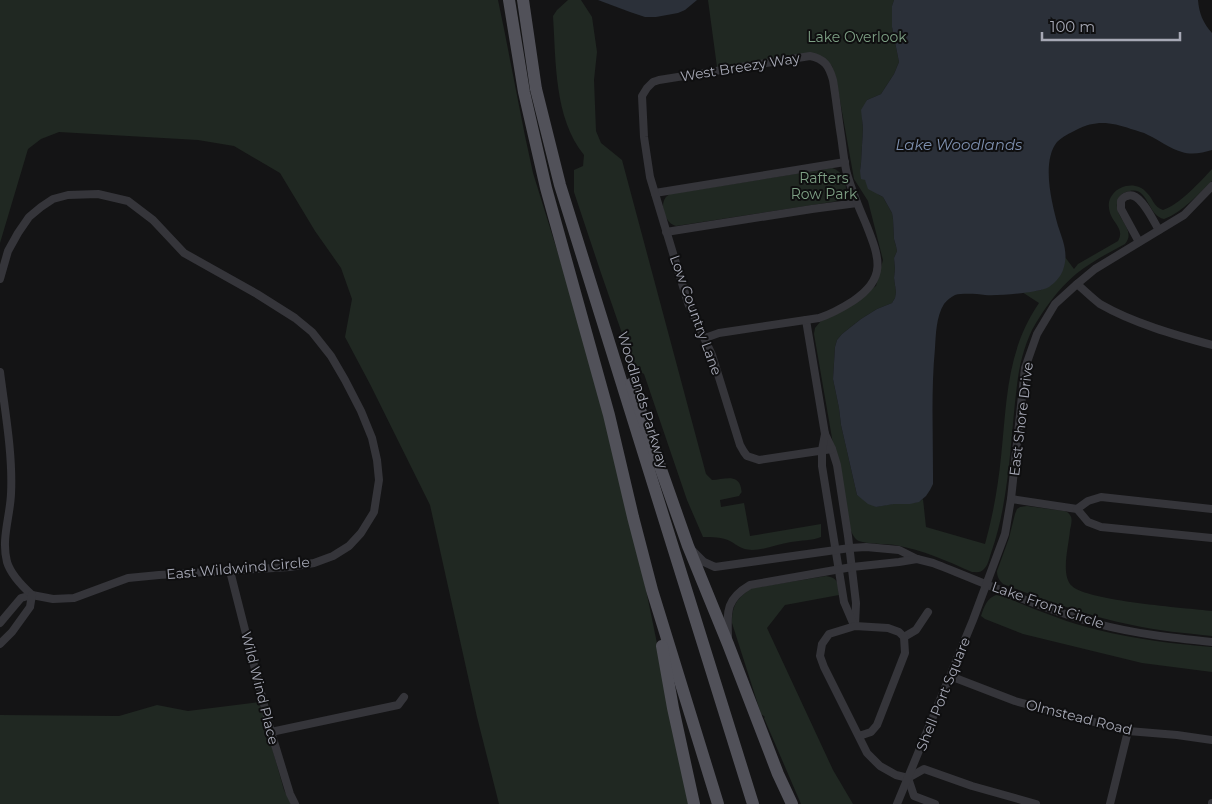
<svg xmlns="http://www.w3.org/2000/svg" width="1212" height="804" font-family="Montserrat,sans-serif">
<rect width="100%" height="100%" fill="#141415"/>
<g fill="#202822">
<polygon points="0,0 498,0 504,29 525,136 533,173 583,334 637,546 690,804 499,804 477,717 430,505 371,386 345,337 352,299 341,268 315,231 280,173 234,146 198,140 59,132 41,139 28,149 0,243"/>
<path d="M568 0H581L592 17 597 52 594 80 596 131 601 143 622 160 706 474 712 480C723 480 738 473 741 488 742 494 742 491 739 496L720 500 721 507 744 503 750 536 821 524V537C811 541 802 540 791 542 778 544 765 550 752 550 740 549 739 546 730 541 723 537 711 537 703 537L687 500 644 374 634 368 601 273 574 192V170L583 166 584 155C554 118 556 61 553 16L557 10Z"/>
<path d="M708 0H894L892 6V27L899 62 894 74 881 94 867 100 862 119 863 128 861 163 860 171 865 180 879 195 883 197 892 213 893 219 894 239 896 246 897 251 894 258 895 269 894 278 896 292 895 298 892 303 877 309 861 319 842 334 837 340 835 347 833 379 839 408 841 425 857 495 876 507C884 505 892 504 900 503 909 503 916 504 923 499L926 527 985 544C993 515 998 487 1001 457 1007 402 1006 351 1039 303L1022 292 1041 290 1065 262V257L1074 269 1078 264 1118 241C1125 229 1113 223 1110 213 1108 206 1108 200 1113 194 1121 184 1138 182 1147 193 1154 200 1153 206 1163 210 1179 205 1200 182 1212 169V181C1198 194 1183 212 1164 219 1146 215 1149 183 1126 192 1121 194 1119 196 1118 200 1111 216 1138 229 1125 244 1108 253 1091 262 1076 274 1058 289 1043 310 1032 330 1024 347 1019 366 1017 385 1010 441 1010 499 991 553 989 559 988 566 983 570 980 573 976 572 972 572 947 561 923 550 895 545 887 544 862 544 857 540 852 536 849 525 846 519L814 334 815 328 820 322 876 286 883 260 868 201 854 179 836 78 832 66 822 57 717 67Z"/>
<path d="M832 168C844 171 849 187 844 198L838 201 676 226C664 223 657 200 670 194Z"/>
<path d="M1027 506 1064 511C1067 512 1068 512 1070 515 1073 519 1071 525 1070 530 1069 545 1060 575 1072 586 1087 601 1186 608 1212 611V636C1185 633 1158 631 1132 625 1087 616 1045 600 1003 584 999 580 997 577 997 571L1009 538 1015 514 1017 509 1020 507Z"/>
<path d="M826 576C839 578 838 584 839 595L785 605 767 628 833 770 853 804H801L764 718 765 717 761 714 732 623C732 605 737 598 752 588Z"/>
<path d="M996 595 1003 596C1034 609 1065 622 1098 630 1135 639 1173 644 1212 647V672L1142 663 1023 634 985 619 981 616C984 607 987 598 996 595Z"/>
<polygon points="259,702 284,790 291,804 0,804 0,715 119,716 157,705 188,711"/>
</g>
<g fill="#2b3039">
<polygon points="598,0 697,0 685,10 678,13 656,17 645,17 630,12"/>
<path d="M894 0H1198C1199 13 1203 23 1212 33V150C1203 153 1191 155 1182 152 1170 149 1159 140 1148 135 1143 132 1137 131 1131 129 1110 122 1096 120 1076 130 1070 133 1062 137 1057 142 1041 162 1052 204 1058 226 1063 241 1069 254 1063 270 1061 276 1055 283 1049 287 1038 293 998 296 985 295 977 294 963 293 955 295 951 297 947 300 944 304 936 317 936 334 935 348 931 390 933 431 933 473V484L930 490 926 496 919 502 910 504H894L876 507 868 504 857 495 841 425 839 408 833 379 835 347 837 340 842 334 861 319 877 309 892 303 895 298 896 292 894 278 895 269 894 258 897 251 896 246 894 239 893 219 892 213 883 197 868 189 865 180 861 179 860 171 861 163 863 128 861 110 867 100 881 94 894 74 899 62 892 27V6Z"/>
</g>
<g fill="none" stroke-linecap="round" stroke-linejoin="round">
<g stroke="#35353a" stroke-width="8">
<polyline points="655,193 845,162"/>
<polyline points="666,232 812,209 857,203"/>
<path d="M1139 242 1121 209V201C1122 199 1125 196 1127 196 1140 190 1153 221 1159 230"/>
<polyline points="0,279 8,251 18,233 29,217 41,207 53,199 68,195 98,194 128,201 153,220 184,253 257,294 295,318 312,332 331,356 345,380 361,411 372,438 377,460 379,480 374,512 361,533 349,546 333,556 314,563 290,567 159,575 128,578 74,598 53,599 32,595 21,598 0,623"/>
<path d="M1077 284C1084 290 1092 298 1100 304 1133 323 1175 335 1212 345"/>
<polyline points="806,320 825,434 832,449 837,465 848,536 856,603 855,626"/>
<path d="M705 338 719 333 819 318C831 314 842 308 853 301 888 278 879 257 866 224 859 208 852 191 847 174 844 162 843 149 841 136 838 117 836 98 833 80 829 66 825 59 810 56L659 80 653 82 647 88 642 96 644 137 650 177 688 303 712 355 740 445 744 452 747 456 759 460 832 449"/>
<path d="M0 372C5 411 13 455 11 494 10 517 1 539 7 562 11 575 22 586 32 595"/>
<polyline points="825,434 822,450 822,466 844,602 853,623"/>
<polyline points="1011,499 1077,509 1088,522 1101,527 1212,538"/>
<polyline points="1077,509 1088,501 1101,497 1212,509"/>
<path d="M692 550 704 562 715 567 850 548 866 547 899 550 917 559 933 563C987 584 1042 609 1098 624 1136 634 1174 638 1212 642"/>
<polyline points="230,571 271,732 290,794 295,804"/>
<path d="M728 636C727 611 726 599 750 585L852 567 899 562 917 559"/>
<polyline points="904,637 916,630 928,612"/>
<polyline points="0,644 12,632 30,607 32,595"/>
<polyline points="950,676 1015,701 1128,731 1177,735 1212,740"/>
<polyline points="271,732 398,705 404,697"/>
<polyline points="859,736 871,732 877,725 905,653 904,637 899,632 888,628 855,626 829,634 822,644 820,656 824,667 867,753 880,766 896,775 908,778"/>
<polyline points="908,778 924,769 972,786 1036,804"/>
<polyline points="908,778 914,796 935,804"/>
<polyline points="897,804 973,620 1005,534 1011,499 1025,368 1037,334 1055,304 1077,284 1095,269 1184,215 1212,186"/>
<polyline points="1110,804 1128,731"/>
<polyline points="1212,804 1212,803"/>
</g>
<g stroke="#515159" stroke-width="12">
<polyline points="509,0 524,92 546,188 609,415 633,517 652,590 718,804"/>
<polyline points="523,0 536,89 560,185 753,804"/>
<polyline points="631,384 688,546 728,644 778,774 792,804"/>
<polyline points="662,646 673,708 694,804"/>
</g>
</g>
<g text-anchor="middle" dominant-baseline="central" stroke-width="4" stroke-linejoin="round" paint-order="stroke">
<g font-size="14" fill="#7ea085" stroke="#0f0f10">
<text x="857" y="37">Lake Overlook</text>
<text x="824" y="178">Rafters<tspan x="824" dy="16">Row Park</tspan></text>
</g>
<g font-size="14" fill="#a6a8b5" stroke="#0f0f10">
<text transform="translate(740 67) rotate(-9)">West Breezy Way</text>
<text transform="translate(696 315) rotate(70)">Low Country Lane</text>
<text transform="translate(643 400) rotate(73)">Woodlands Parkway</text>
<text transform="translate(1021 419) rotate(-83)">East Shore Drive</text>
<text transform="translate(238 568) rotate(-5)">East Wildwind Circle</text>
<text transform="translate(1048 605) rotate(19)">Lake Front Circle</text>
<text transform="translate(260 688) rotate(76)">Wild Wind Place</text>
<text transform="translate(943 694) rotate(-68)">Shell Port Square</text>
<text transform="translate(1079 717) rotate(14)">Olmstead Road</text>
</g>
<g font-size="15" font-style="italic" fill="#7e90af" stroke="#0f0f10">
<text x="959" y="144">Lake Woodlands</text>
</g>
</g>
<path d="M1042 32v8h138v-8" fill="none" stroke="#a6a8b5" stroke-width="2.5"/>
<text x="1050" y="32" font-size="15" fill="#a6a8b5" stroke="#0f0f10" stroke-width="4" paint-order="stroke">100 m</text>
</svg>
